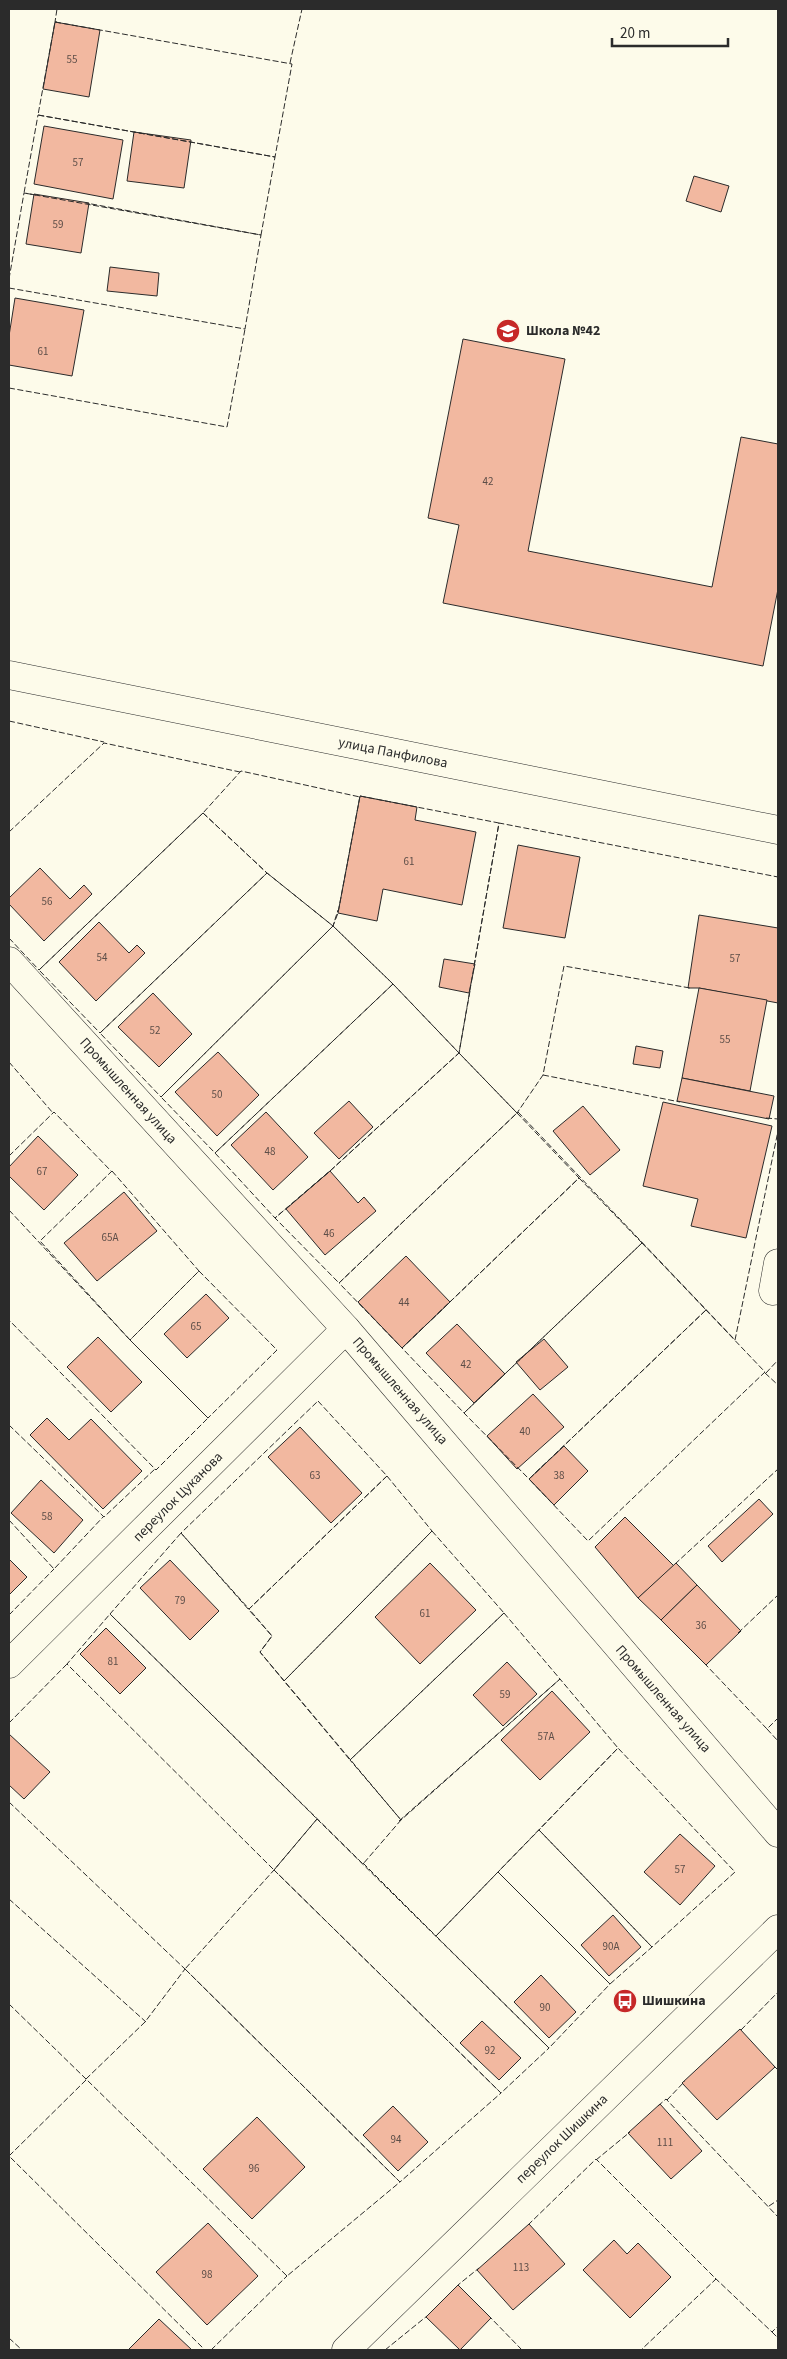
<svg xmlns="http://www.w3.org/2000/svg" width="787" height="2359" font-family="'Source Sans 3',sans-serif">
<rect width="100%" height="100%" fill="#fdfbea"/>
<g fill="#f2b8a0" stroke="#2b2b2b">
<polygon points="55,22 100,30 89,97 43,89"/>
<polygon points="44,126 123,140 113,199 34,184"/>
<polygon points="134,132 191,140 184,188 127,181"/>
<polygon points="694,176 729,186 721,212 686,201"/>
<polygon points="34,194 89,203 81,253 26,244"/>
<polygon points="110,267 159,273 157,296 107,291"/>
<polygon points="15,298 84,310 72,376 9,365 9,336"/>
<polygon points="463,339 565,359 528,551 712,587 741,437 778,444 778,589 763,666 443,603 459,525 428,518"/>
<polygon points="360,796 417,807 415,820 476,832 462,905 383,889 377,921 338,913"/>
<polygon points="518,845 580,857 565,938 503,928"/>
<polygon points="40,868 70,899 84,885 92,894 44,941 9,904 9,898"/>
<polygon points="699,915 778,928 778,1003 699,988 688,988"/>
<polygon points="99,922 129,953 137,945 145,953 96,1001 59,962"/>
<polygon points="444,959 475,964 469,993 439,987"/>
<polygon points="699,988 767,1000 750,1091 682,1078"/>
<polygon points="153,993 192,1034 159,1067 118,1027"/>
<polygon points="636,1046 663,1051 660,1068 633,1064"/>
<polygon points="218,1052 259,1095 217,1136 175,1092"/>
<polygon points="682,1078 774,1096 769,1119 677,1101"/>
<polygon points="349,1101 373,1127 339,1159 314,1133"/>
<polygon points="663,1102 772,1126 746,1238 691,1226 698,1199 643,1186"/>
<polygon points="583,1106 620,1150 590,1175 553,1131"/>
<polygon points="266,1112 308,1157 273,1190 231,1145"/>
<polygon points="38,1136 78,1175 44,1210 9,1176 9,1167"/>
<polygon points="330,1171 358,1203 364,1197 376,1211 325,1255 286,1209"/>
<polygon points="124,1192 157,1231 97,1281 64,1243"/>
<polygon points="406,1256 450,1302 402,1348 358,1302"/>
<polygon points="206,1294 229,1318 187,1358 164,1334"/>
<polygon points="457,1324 505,1374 474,1403 426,1353"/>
<polygon points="98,1337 142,1382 111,1412 67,1367"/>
<polygon points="544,1339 568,1367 540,1390 516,1362"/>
<polygon points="533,1394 564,1427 517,1469 487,1436"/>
<polygon points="47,1418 69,1440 91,1419 142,1471 103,1509 30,1435"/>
<polygon points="300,1427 362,1493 331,1523 268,1457"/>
<polygon points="564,1446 588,1471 554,1505 529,1479"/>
<polygon points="41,1480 83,1520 54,1553 11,1513"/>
<polygon points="759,1499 773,1514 722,1562 708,1546"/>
<polygon points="625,1517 674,1566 638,1598 595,1547"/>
<polygon points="9,1559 27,1577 9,1595"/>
<polygon points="170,1560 219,1611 190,1640 140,1588"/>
<polygon points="430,1563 476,1610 420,1664 375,1617"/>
<polygon points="676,1563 697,1585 661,1620 638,1598"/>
<polygon points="697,1585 741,1631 706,1665 661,1620"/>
<polygon points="106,1628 146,1668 120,1694 80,1654"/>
<polygon points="507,1662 537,1694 503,1726 473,1695"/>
<polygon points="552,1691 590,1732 540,1780 501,1740"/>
<polygon points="9,1734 50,1772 24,1799 9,1785"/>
<polygon points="680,1834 715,1866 680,1905 644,1872"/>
<polygon points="613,1915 641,1947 609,1976 581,1945"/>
<polygon points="541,1975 576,2012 549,2038 514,2002"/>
<polygon points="482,2021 521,2058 499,2080 460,2043"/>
<polygon points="740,2029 775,2067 717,2120 682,2083"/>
<polygon points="660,2104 702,2151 671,2179 628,2133"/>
<polygon points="393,2106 428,2142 398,2171 363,2135"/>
<polygon points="257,2117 305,2167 252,2219 203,2169"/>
<polygon points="208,2223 258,2276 207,2325 156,2272"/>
<polygon points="529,2224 565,2264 513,2310 477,2270"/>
<polygon points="614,2240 627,2254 638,2243 671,2277 630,2318 583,2270"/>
<polygon points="458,2285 491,2318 460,2350 426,2317"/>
<polygon points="159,2319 192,2350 128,2350"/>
</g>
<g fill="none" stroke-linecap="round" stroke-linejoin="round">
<g stroke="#2b2b2b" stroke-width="29">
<g id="minor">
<polyline points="9,675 778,830"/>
<polyline points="9,961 346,1329 778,1833"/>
<polyline points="773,1291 778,1263"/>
<polyline points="9,1664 346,1329"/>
</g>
</g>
<g stroke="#2b2b2b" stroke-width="29">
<polyline id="secondary" points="346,2350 778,1929"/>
</g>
<use href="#minor" stroke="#fdfbea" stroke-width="28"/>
<use href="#secondary" stroke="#fdfbea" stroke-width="28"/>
<g stroke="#2b2b2b" stroke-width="1" stroke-dasharray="6 2.5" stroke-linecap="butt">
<polygon points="55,22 292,64 275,157 38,115"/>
<polyline points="57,22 55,22 57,9"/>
<polyline points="290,63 302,9"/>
<polygon points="38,115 275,157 261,235 24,193"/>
<polyline points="9,279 24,193 36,195"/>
<polyline points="9,288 245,329 261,235 86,203"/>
<polyline points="9,388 227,427 245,329 243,329"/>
<polyline points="9,721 104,742"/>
<polygon points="360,796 499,823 459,1053 393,984 333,926 338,913"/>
<polyline points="203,813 267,873 333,926 338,910"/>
<polygon points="203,813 267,873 100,1033 39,970"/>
<polyline points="9,832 104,743 240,772"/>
<polygon points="267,873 333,926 161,1097 100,1033"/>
<polygon points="333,926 393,984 215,1153 161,1097"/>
<polyline points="9,938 39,970 203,813 241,771 360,797"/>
<polyline points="474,966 499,823 778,877"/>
<polygon points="393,984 459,1053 330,1171 275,1218 215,1153"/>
<polyline points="470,991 459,1053 517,1113 543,1075 564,966 690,988"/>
<polygon points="459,1053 517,1113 339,1283 275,1218 330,1171"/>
<polyline points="9,1062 53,1113"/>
<polyline points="543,1075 680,1102"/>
<polyline points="518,1112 735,1340 778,1131"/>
<polygon points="517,1113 579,1178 402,1348 339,1283"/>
<polyline points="766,1118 778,1119"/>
<polyline points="9,1156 54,1112 111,1171"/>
<polygon points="112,1171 199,1271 130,1340 40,1241"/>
<polygon points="579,1178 642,1243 464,1413 402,1348"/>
<polyline points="9,1210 130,1340 208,1418 156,1470 9,1320"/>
<polygon points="642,1243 706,1310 529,1479 464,1413"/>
<polygon points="199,1271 277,1350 208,1418 130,1340"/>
<polygon points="706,1310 765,1372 588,1541 529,1479"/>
<polyline points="765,1373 778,1385"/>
<polyline points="766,1373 778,1360"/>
<polygon points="318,1401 387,1476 249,1609 181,1533"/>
<polyline points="9,1425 104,1517 155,1469"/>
<polygon points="387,1476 432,1531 284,1681 260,1652 272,1636 249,1609"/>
<polyline points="9,1520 54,1569 104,1516"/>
<polygon points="432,1531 504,1613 350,1760 284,1681"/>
<polyline points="675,1564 778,1469"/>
<polygon points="504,1613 560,1679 401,1820 350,1760"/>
<polyline points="9,1615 54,1569"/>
<polyline points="738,1633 778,1595"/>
<polyline points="708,1663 706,1665 767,1729 778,1718"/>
<polyline points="9,1723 67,1664 68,1665"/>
<polyline points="767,1729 778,1741"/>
<polyline points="9,1802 185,1969"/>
<polyline points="317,1819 274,1870 67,1664 110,1614 363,1864 401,1820 260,1652 272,1636 181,1533 110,1614 317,1819"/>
<polygon points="317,1819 549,2048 501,2093 274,1870"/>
<polyline points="399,1821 560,1679 618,1748 539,1830"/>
<polygon points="539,1830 652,1947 610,1984 498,1872"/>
<path d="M363 1863 436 1936C497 1873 557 1811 618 1748L735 1872 652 1947 539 1830"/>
<polygon points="274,1870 501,2093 400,2182 185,1969"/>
<polygon points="498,1872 610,1984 549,2048 436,1936"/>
<polyline points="9,1899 146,2022"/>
<polygon points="185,1969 400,2182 287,2276 86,2079 145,2022"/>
<polyline points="9,2004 86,2079 84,2081"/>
<polyline points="741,2030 778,1992"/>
<polyline points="773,2065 778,2070"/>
<polyline points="86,2080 9,2156 205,2350"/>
<polyline points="667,2100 685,2081"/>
<polyline points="658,2106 666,2099 778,2217"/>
<polyline points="596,2160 630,2132"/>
<polyline points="769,2206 778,2200"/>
<polyline points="528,2225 596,2159 716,2279 641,2350"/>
<polyline points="715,2278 772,2332 778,2326"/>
<polyline points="460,2287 458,2285 479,2268"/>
<polyline points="488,2315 522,2350"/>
<polyline points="772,2332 778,2338"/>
<polyline points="9,2338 22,2350"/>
<polyline points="211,2350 287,2276 286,2275"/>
<polyline points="385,2350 427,2316"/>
</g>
</g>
<defs>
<g id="school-disc" transform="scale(1.25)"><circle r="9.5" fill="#c62828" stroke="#fdfbea"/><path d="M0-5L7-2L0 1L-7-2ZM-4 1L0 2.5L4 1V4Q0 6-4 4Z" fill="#fff"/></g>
<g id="bus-disc" transform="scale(1.25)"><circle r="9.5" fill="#c62828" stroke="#fdfbea"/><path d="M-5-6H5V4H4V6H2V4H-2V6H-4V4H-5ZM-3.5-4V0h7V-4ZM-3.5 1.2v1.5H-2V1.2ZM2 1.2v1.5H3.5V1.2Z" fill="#fff"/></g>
</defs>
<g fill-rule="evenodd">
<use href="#school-disc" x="508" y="331"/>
<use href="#bus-disc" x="625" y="2001"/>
</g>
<g text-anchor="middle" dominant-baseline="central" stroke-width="4" stroke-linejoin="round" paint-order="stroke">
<g font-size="11" fill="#5d4e48">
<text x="72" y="59">55</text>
<text x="78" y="162">57</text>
<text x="58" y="224">59</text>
<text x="43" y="351">61</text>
<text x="488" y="481">42</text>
<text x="409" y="861">61</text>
<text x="47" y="901">56</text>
<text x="102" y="957">54</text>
<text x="735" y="958">57</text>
<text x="155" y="1030">52</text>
<text x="725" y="1039">55</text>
<text x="217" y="1094">50</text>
<text x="270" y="1151">48</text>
<text x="42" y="1171">67</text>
<text x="329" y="1233">46</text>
<text x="110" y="1237">65А</text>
<text x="404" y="1302">44</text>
<text x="196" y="1326">65</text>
<text x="466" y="1364">42</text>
<text x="525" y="1431">40</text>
<text x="315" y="1475">63</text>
<text x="559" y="1475">38</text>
<text x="47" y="1516">58</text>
<text x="180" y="1600">79</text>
<text x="425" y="1613">61</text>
<text x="701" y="1625">36</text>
<text x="113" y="1661">81</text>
<text x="505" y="1694">59</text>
<text x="546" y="1736">57А</text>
<text x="680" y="1869">57</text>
<text x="611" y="1946">90А</text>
<text x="545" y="2007">90</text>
<text x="490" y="2050">92</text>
<text x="396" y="2139">94</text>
<text x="665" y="2142">111</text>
<text x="254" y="2168">96</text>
<text x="521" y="2267">113</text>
<text x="207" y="2274">98</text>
</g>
<g font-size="14" font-weight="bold" fill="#2b2b2b" stroke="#fdfbea" text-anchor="start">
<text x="526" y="331">Школа №42</text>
<text x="642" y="2001">Шишкина</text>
</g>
<g font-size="14" fill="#2b2b2b" stroke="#fdfbea">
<text transform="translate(393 753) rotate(11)">улица Панфилова</text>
<text transform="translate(128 1091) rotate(48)">Промышленная улица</text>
<text transform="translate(400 1391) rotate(49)">Промышленная улица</text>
<text transform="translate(178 1497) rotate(-45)">переулок Цуканова</text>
<text transform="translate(663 1699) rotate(49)">Промышленная улица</text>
<text transform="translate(562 2139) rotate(-44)">переулок Шишкина</text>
</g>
</g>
<rect width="787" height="2359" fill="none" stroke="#2b2b2b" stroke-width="20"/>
<path d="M612 38v8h116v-8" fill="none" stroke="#2b2b2b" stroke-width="2.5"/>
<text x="620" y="38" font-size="15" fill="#2b2b2b" stroke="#fdfbea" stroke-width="4" paint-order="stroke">20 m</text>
</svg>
